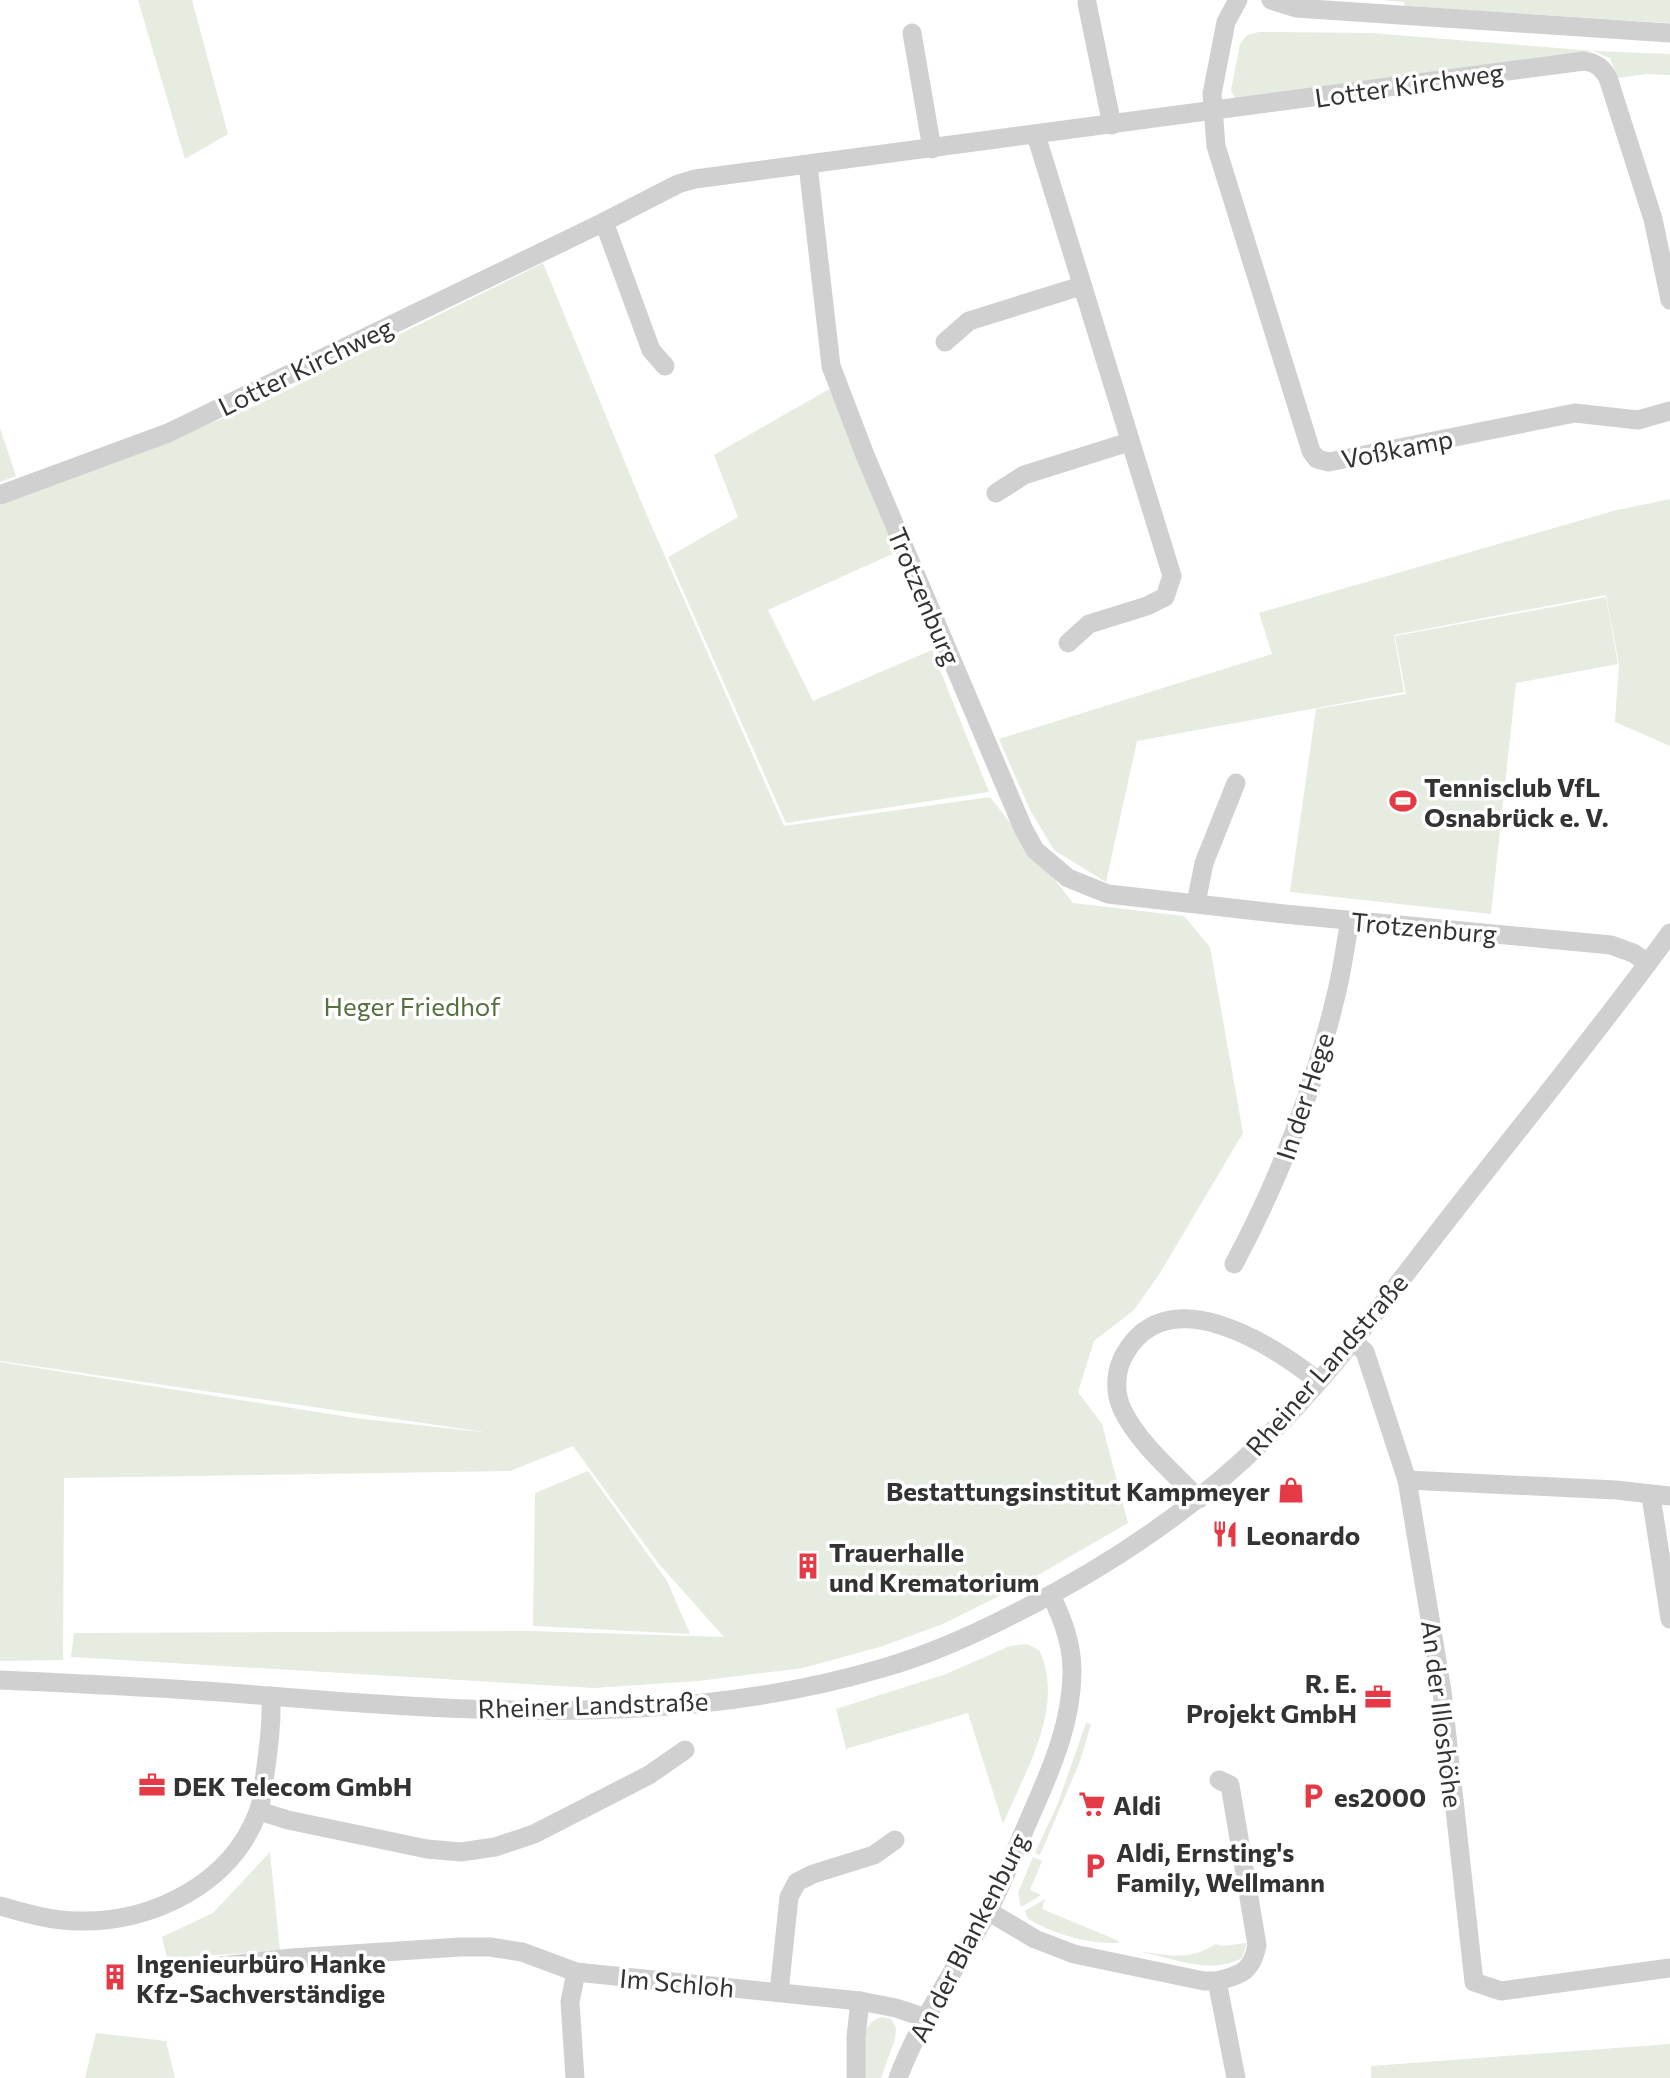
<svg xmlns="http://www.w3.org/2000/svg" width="1670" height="2078" font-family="Commissioner,sans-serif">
<rect width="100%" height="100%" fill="#fff"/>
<g fill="#e6ecdf">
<polygon points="138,0 192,0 228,134 185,159"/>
<polygon points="1382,0 1670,0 1670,23 1405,6 1404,2"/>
<polygon points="1259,32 1371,33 1594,51 1670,54 1670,75 1646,74 1618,78 1610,58 1593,51 1236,101 1231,90 1240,44 1247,35"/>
<polygon points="543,263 645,511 784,826 990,797 1073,903 1184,916 1210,947 1243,1133 1160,1273 1134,1310 1094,1341 1078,1392 1102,1424 1128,1523 1019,1586 943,1624 880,1647 803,1668 698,1681 594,1688 71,1657 74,1633 530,1631 724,1637 659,1564 573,1446 510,1471 64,1478 63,1660 0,1661 0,1362 355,1418 491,1433 0,1361 0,505 257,405"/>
<polygon points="831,388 899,551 768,610 813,701 932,650 989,792 786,823 668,557 738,517 714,455"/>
<polygon points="0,428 16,476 0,482"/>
<polygon points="1670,499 1670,746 1615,722 1619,664 1606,595 1394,635 1404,692 1137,741 1106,882 1054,850 1030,810 999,739 1272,654 1259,613 1613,511"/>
<polygon points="1606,597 1618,664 1516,683 1491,914 1290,892 1316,709 1406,694 1395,636"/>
<polygon points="588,1471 667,1581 690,1634 533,1626 535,1493"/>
<path d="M1027 1644 1039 1650C1066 1707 1025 1771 1003 1824L968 1713 846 1749 836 1709 946 1674 1010 1646Z"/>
<polygon points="1086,1723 1091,1724 1080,1761 1040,1855 1035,1853 1058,1803"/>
<polygon points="270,1852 280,1951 167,1958 162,1937 213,1913"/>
<polygon points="1033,1857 1042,1861 1030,1890 1041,1895 1021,1907 1018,1893"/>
<path d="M1045 1899 1042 1909 1119 1941V1943C1087 1944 1057 1935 1028 1919L1025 1911Z"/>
<path d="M1247 1943 1242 1958C1211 1975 1175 1959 1142 1952 1173 1955 1189 1961 1216 1944L1223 1946Z"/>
<path d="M882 2017 891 2019 896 2028 895 2039 881 2078H864C864 2056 856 2024 882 2017Z"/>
<polygon points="96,2033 166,2041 175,2078 85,2078"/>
<polygon points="1670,2044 1670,2078 1371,2078 1371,2066"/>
</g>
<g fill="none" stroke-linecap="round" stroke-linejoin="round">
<g stroke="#d0d0d0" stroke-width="19">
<polyline points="1238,0 1226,22 1212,94 1216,146 1311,451 1317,459 1329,462 1575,413 1638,420 1670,411"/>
<polyline points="1271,0 1296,8 1670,33"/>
<polyline points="1087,3 1112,125"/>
<polyline points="912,33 932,149"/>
<polyline points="1036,135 1172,576 1165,597 1147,606 1089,624 1068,643"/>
<polyline points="808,165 831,366 865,455 1023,828 1035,850 1068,878 1108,894 1284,914 1611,945 1633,953 1648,963"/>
<polyline points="604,222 651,350 665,366"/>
<polyline points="945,342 969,321 1081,286"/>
<polyline points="996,493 1024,475 1129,442"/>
<path d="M0 495 168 433 604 222 678 184 695 179 1584 61C1596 63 1602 67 1608 78L1653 219 1670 300"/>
<polyline points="1196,903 1204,863 1236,783"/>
<path d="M1234 1264C1279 1180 1313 1092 1335 999 1342 973 1345 947 1350 920"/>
<polyline points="1352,1340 1365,1352 1407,1480 1442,1691 1474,1982 1501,1991 1670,1968"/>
<polyline points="1407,1480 1616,1490 1670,1496"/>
<polyline points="1651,1496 1670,1619"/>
<path d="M1199 1499C1173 1472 1138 1443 1122 1409 1114 1391 1115 1369 1126 1352 1169 1279 1272 1344 1318 1381"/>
<path d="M0 1680C90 1684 179 1688 269 1696 392 1706 515 1715 638 1708 720 1704 805 1691 883 1668 928 1655 971 1636 1012 1615 1096 1573 1174 1523 1243 1460 1324 1386 1389 1294 1456 1209 1528 1117 1602 1027 1670 933"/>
<polyline points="259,1811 288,1820 427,1849 461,1852 495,1847 534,1834 649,1775 685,1750"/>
<path d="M0 1906C25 1913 51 1921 78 1921 152 1923 231 1884 258 1812 262 1803 262 1791 264 1781 268 1752 272 1725 271 1696"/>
<polyline points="988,1911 1035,1939 1074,1954 1204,1981 1217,1981 1236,2078"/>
<polyline points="221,1966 291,1958 460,1947 490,1947 522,1952 576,1972 860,2001 896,2008 926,2018"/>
<path d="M1217 1981C1242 1975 1252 1971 1257 1945L1230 1785 1219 1780"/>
<polyline points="779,1992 789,1897 797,1882 813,1874 874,1855 895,1840"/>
<polyline points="575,2078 570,2002 576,1972"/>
<polyline points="856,2078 856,2037 860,2001"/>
<path d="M898 2078C920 2020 956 1968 986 1915 1004 1881 1018 1844 1034 1808 1053 1765 1072 1720 1072 1671 1072 1644 1063 1620 1051 1595"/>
</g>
</g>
<defs>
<g id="stadium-bare" transform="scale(2.1)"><path d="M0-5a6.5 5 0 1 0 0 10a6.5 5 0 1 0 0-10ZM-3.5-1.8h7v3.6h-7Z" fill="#e63946" stroke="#fff" stroke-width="2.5" paint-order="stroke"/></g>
<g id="shop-bare" transform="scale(2.1)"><path d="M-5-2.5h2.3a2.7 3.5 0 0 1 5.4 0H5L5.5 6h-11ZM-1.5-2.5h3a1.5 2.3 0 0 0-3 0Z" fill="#e63946" stroke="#fff" stroke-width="2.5" paint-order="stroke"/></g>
<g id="restaurant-bare" transform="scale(2.1)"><path d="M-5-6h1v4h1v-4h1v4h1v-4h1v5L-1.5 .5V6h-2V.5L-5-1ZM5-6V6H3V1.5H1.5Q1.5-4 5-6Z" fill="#e63946" stroke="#fff" stroke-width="2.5" paint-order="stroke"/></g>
<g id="building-bare" transform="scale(2.1)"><path d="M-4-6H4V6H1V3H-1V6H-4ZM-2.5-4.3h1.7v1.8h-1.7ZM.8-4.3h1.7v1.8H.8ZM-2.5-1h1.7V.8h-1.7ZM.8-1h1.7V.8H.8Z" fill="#e63946" stroke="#fff" stroke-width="2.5" paint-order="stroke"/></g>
<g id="office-bare" transform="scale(2.1)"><path d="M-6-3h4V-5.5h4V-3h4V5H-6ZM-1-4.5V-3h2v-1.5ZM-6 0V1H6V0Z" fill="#e63946" stroke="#fff" stroke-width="2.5" paint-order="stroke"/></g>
<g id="parking-bare" transform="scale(2.1)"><path d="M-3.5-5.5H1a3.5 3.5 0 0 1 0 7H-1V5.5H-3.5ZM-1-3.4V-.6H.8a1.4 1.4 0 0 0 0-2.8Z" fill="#e63946" stroke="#fff" stroke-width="2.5" paint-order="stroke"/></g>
<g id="supermarket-bare" transform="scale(2.1)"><path d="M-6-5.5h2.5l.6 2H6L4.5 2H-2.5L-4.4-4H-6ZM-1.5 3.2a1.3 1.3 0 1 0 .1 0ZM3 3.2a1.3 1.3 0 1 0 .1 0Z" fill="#e63946" stroke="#fff" stroke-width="2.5" paint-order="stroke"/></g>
</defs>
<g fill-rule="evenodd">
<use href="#stadium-bare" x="1403" y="801"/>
<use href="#shop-bare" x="1291" y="1490"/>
<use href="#restaurant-bare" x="1225" y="1534"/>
<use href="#building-bare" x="808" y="1566"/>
<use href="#office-bare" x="1378" y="1697"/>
<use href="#office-bare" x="152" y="1785"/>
<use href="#parking-bare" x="1313" y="1796"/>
<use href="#supermarket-bare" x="1092" y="1804"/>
<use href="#parking-bare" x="1095" y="1866"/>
<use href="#building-bare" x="115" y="1977"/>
</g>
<g text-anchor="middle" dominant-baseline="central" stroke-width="7" stroke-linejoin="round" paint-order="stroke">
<g font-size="26" fill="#333" stroke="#fff">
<text transform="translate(1409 84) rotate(-8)">Lotter Kirchweg</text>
<text transform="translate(305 366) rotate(-26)">Lotter Kirchweg</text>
<text transform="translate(1397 448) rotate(-11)">Voßkamp</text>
<text transform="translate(925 596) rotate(67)">Trotzenburg</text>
<text transform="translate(1424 927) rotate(5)">Trotzenburg</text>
<text transform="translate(1304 1096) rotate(-72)">In der Hege</text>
<text transform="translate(1326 1364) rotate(-49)">Rheiner Landstraße</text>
<text transform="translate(593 1704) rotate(-2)">Rheiner Landstraße</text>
<text transform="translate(1443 1714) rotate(83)">An der Illoshöhe</text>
<text transform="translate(968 1937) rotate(-63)">An der Blankenburg</text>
<text transform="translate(677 1982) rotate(5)">Im Schloh</text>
</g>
<g font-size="26" font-weight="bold" fill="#333" stroke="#fff" text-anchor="start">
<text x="1424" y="786">Tennisclub VfL<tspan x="1424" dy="30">Osnabrück e. V.</tspan></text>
<text x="1270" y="1490" text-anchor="end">Bestattungsinstitut Kampmeyer</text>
<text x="1246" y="1534">Leonardo</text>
<text x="829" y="1551">Trauerhalle<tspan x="829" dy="30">und Krematorium</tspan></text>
<text x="1357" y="1682" text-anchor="end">R. E.<tspan x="1357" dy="30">Projekt GmbH</tspan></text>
<text x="173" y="1785">DEK Telecom GmbH</text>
<text x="1334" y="1796">es2000</text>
<text x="1113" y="1804">Aldi</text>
<text x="1116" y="1851">Aldi, Ernsting's<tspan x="1116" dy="30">Family, Wellmann</tspan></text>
<text x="136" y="1962">Ingenieurbüro Hanke<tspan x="136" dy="30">Kfz-Sachverständige</tspan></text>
</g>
<g font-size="26" fill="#56703f" stroke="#fff">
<text x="412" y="1005">Heger Friedhof</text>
</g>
</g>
</svg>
